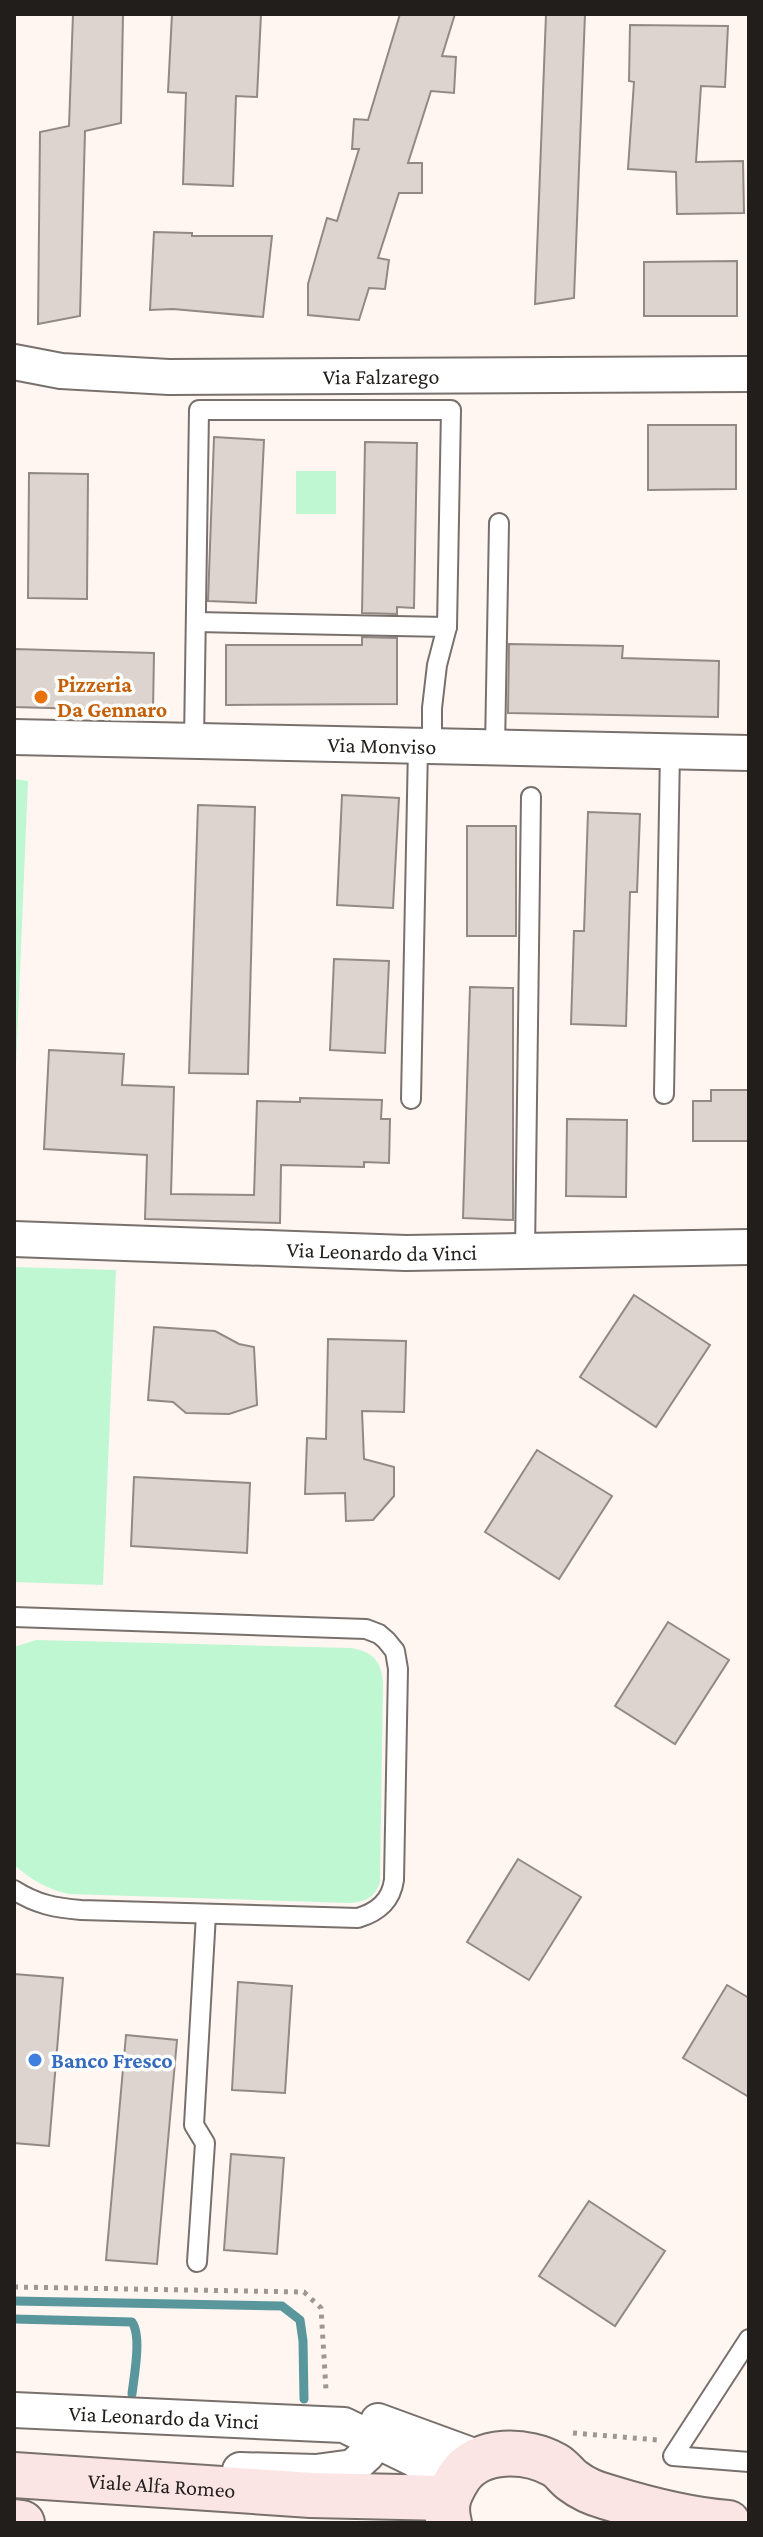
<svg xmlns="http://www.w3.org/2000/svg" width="763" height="2537" font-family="'Crimson Pro',serif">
<rect width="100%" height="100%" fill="#fff6f1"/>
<g fill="#bff7d3">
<rect x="296" y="471" width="40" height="43"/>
<polygon points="14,779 28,781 14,1113"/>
<polygon points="14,1267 116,1270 103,1585 14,1582"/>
<path d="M36 1640 351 1648C373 1652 381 1660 383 1683L380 1882C375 1897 367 1901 351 1903L69 1894C46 1889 32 1880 14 1865V1647Z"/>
</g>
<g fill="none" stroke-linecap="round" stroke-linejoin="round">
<g stroke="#5a979c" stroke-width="9">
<polyline points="14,2301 282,2306 300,2320 303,2341 304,2399"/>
<path d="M14 2319 132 2322C142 2336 134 2376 132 2394"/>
</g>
</g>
<g fill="#ddd4d0" stroke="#918985" stroke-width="2">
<polygon points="73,14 123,14 121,123 85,131 80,316 38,324 40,132 69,126"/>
<polygon points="172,14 261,14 257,97 236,96 233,186 183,184 186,93 168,92"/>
<polygon points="400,14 455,14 442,56 456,57 454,93 431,91 408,163 422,163 422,193 399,193 378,258 389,260 385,289 369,288 359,320 308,315 308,284 327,218 337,221 359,149 352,149 354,119 368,120"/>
<polygon points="546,14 585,14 574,298 535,304"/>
<polygon points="630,25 728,26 725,87 701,86 696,162 743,161 744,213 677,214 676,172 628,169 634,82 629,81"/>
<polygon points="154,232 192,233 192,236 272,236 263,317 173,309 150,310"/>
<polygon points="737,261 737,316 644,316 644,262"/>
<polygon points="648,425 736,425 736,489 648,490"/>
<polygon points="214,437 264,440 256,603 208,601"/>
<polygon points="365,442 417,443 414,608 397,607 397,614 362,613"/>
<polygon points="29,473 88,474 87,599 28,598"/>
<polygon points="362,637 397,638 397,704 226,705 226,645 362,645"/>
<polygon points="509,644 623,646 622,658 719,661 718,717 508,713"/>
<polygon points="14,649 154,653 153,711 14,707"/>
<polygon points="342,795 399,798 393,908 337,905"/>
<polygon points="198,805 255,807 248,1074 189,1073"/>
<polygon points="588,812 640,814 637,892 630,892 626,1026 571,1024 574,931 584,931"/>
<rect x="467" y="826" width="49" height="110"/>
<polygon points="334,959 389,961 385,1053 330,1050"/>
<polygon points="470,987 513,988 513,1220 463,1218"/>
<polygon points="49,1050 124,1054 122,1085 174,1087 171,1194 254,1195 257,1101 300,1102 300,1098 382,1100 381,1119 390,1119 389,1163 364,1162 364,1167 281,1165 280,1223 145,1219 147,1155 44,1149"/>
<polygon points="711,1090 749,1090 749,1141 693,1141 693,1101 711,1101"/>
<polygon points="567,1119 627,1120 626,1197 566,1196"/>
<polygon points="634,1295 710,1345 656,1427 580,1377"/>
<polygon points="154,1327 215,1331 239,1344 254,1347 257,1405 229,1414 186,1413 173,1402 148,1400"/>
<polygon points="328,1339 406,1341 404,1412 362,1411 364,1459 394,1467 394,1496 373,1520 346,1521 345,1493 305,1494 307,1438 326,1439"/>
<polygon points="537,1450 612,1496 559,1579 485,1532"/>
<polygon points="134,1477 250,1483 247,1553 131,1546"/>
<polygon points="668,1622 729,1660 675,1744 615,1706"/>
<polygon points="518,1859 581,1897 529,1980 467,1942"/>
<polygon points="14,1974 63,1978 49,2146 14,2143"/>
<polygon points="238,1982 292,1986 285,2093 232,2090"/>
<polygon points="727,1985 749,1998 749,2097 683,2058"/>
<polygon points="126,2035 177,2040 157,2264 106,2260"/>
<polygon points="231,2154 284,2158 277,2254 224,2250"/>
<polygon points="589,2201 665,2251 615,2326 539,2276"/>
</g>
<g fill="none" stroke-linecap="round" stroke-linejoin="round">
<g stroke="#78706c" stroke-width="22">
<g id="lane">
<polyline points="196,622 447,627"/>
<polyline points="194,741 199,410 451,410 447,627 437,665 432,708 432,746"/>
<polyline points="495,748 499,523"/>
<polyline points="664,1094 670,752"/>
<polyline points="411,1099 418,746"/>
<polyline points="525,1252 531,797"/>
<path d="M14 1617 366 1629 379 1634 386 1640 395 1651 398 1669 394 1880C391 1901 378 1912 358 1918L81 1910C55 1908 36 1904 14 1890"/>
<polyline points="197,2262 205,2143 194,2125 206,1914"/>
<polyline points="749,2339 673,2456 749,2462"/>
</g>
</g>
<g stroke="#78706c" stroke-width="38">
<g id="street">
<path id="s1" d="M14 362 61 371 169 377 749 374"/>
<path id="s2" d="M14 737 749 753"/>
<path id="s3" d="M14 1239 406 1253 749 1247"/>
<path id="s4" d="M14 2410 344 2425 414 2459 453 2487"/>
<polyline points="378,2421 482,2459"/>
<polyline points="240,2470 316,2472 353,2467 367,2454 367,2436"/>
</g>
</g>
<g stroke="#78706c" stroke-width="48">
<g id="secondary">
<path id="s5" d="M14 2475 311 2495 447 2498"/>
<polyline points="14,2522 22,2523"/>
<path d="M449 2523C444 2504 449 2493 459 2477 479 2447 527 2449 555 2465 562 2469 567 2477 573 2481 582 2488 596 2494 607 2497 646 2509 688 2520 728 2523"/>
</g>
</g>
<g stroke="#9d9693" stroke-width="5" stroke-dasharray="4 6" stroke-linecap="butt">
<polyline points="14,2287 304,2292 321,2308 326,2390 329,2391"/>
<polyline points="573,2433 658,2440"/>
</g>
<use href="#lane" stroke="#fff" stroke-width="18"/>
<use href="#street" stroke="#fff" stroke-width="34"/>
<use href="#secondary" stroke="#fbe5e4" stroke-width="44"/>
</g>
<circle fill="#e8710a" stroke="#fff" stroke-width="3" cx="41" cy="697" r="8"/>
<circle fill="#3f7fe0" stroke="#fff" stroke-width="3" cx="35" cy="2060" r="8"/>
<g text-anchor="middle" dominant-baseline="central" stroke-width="7" stroke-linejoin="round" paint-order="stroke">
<g font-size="22" fill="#211e1c" stroke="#fff">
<text stroke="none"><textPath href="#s1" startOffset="368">Via Falzarego</textPath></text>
<text stroke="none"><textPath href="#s2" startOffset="368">Via Monviso</textPath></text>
<text stroke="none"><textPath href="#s3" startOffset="368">Via Leonardo da Vinci</textPath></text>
<text stroke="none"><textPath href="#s4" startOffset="150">Via Leonardo da Vinci</textPath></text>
<text stroke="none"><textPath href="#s5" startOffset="148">Viale Alfa Romeo</textPath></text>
</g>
<g font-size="22" font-weight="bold" fill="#c56008" stroke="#fff" text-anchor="start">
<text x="57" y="684">Pizzeria<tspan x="57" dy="25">Da Gennaro</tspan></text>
</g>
<g font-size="22" font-weight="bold" fill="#366cbe" stroke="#fff" text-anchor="start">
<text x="51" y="2060">Banco Fresco</text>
</g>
</g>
<rect width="763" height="2537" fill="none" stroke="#211e1c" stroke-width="32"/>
</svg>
